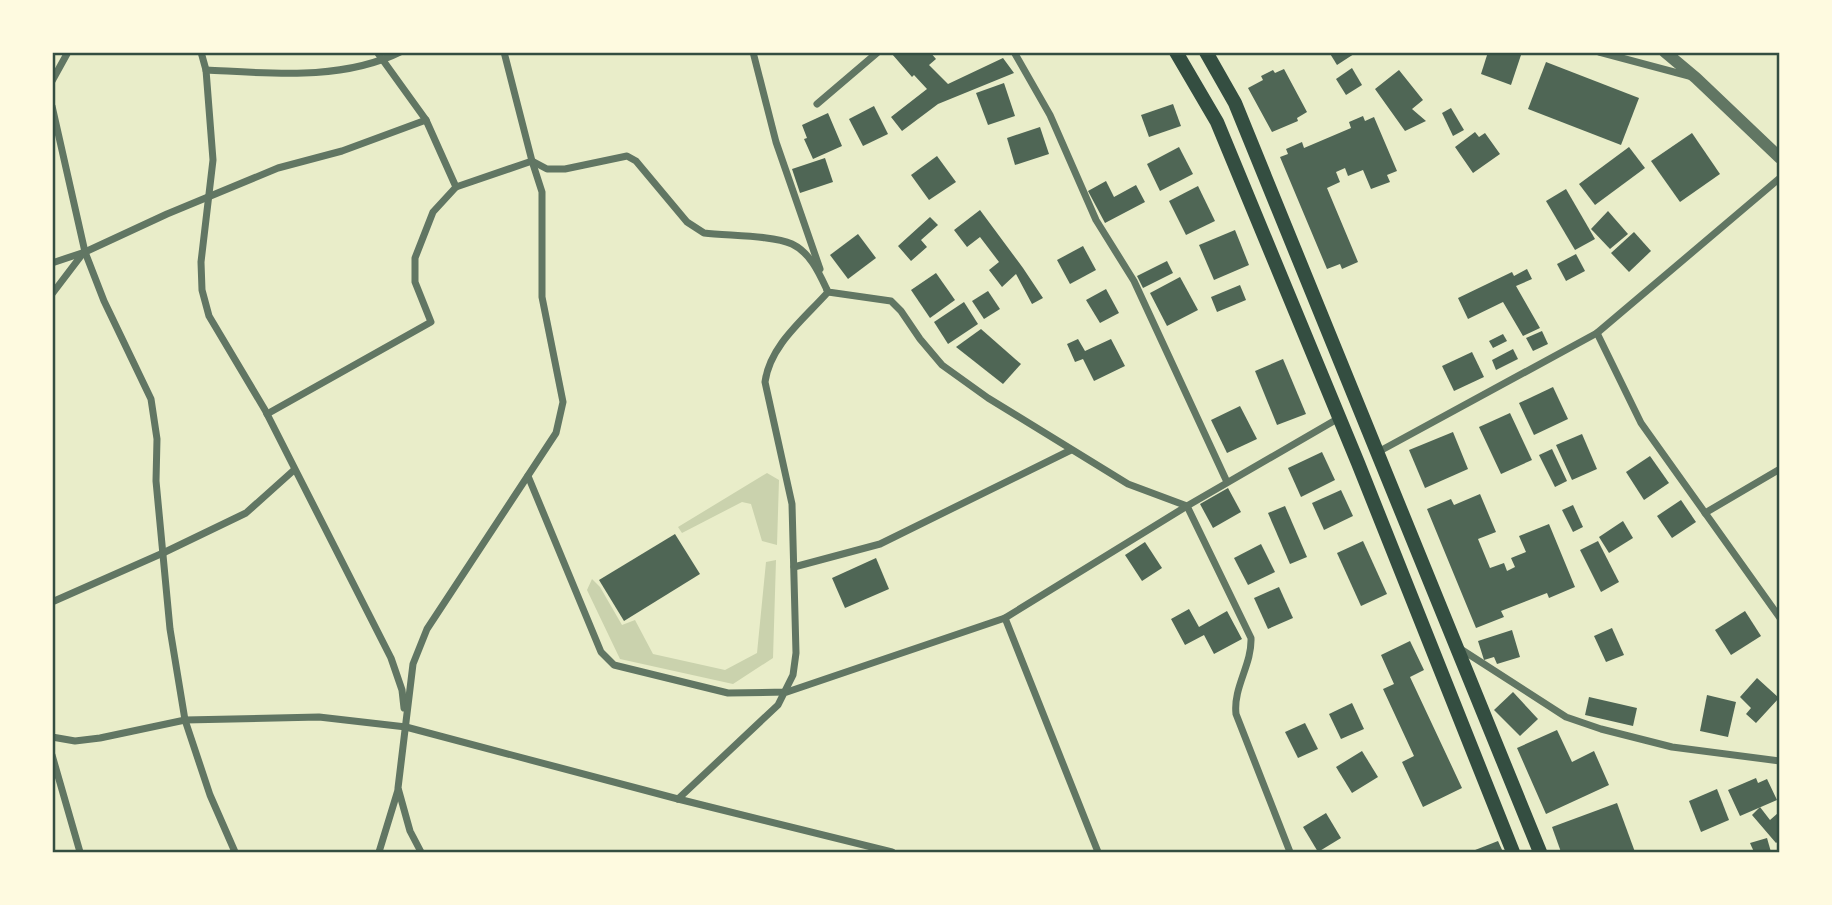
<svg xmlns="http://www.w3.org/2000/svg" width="1832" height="905" font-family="'Sofia Sans Condensed',sans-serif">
<rect width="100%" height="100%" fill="#e9edc9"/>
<g fill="#cad2ad">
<polygon points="767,473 779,480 777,545 762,541 751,504 742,502 682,533 678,527"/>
<polygon points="776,560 773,658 733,684 620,659 587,590 592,579 600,587 622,625 635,620 653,654 725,670 757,653 766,562"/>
</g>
<g fill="#4f6655">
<polygon points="894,52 930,52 936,59 929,65 948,84 1003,58 1014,73 938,104 902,131 891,117 927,89 914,75 912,77 892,54"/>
<polygon points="1329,52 1357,52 1337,65"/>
<polygon points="1488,52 1522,52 1511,85 1481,74"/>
<polygon points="1546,62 1639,98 1621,145 1528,109"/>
<polygon points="1352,68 1362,85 1346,95 1336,79"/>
<polygon points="1284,69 1307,112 1297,118 1298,121 1272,132 1248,88 1263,80 1261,76 1273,70 1275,73"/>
<polygon points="1399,70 1423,100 1412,109 1426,121 1405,131 1375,89"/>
<polygon points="1004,83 1015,116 988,125 976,93"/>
<polygon points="1173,104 1181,126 1149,137 1141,115"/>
<polygon points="874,106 888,134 863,146 849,119"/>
<polygon points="1451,108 1464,130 1453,136 1442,113"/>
<polygon points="828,113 842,146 813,159 804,139 807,138 802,125"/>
<polygon points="1363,116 1365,121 1374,117 1397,171 1387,175 1390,182 1371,189 1363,170 1348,176 1345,168 1336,172 1340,182 1327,188 1358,262 1342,269 1340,264 1327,269 1280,157 1288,154 1286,149 1302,142 1304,148 1351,128 1349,122"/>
<polygon points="1040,127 1049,154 1015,165 1007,138"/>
<polygon points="1475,132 1479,137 1485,133 1500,154 1473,173 1455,147"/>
<polygon points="1692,133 1720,174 1680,202 1651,161"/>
<polygon points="1179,147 1193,174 1160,191 1147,164"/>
<polygon points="1629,147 1645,168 1595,205 1579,184"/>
<polygon points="937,156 956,182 929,200 911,175"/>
<polygon points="825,158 833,182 800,193 792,169"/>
<polygon points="1106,181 1114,197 1136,185 1145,202 1105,223 1088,191"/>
<polygon points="1198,186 1215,221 1186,235 1169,201"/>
<polygon points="1566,189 1595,239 1575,250 1546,201"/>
<polygon points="980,210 1023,268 1043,298 1032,304 1016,274 1002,287 989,270 999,262 980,237 967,247 954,230"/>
<polygon points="1608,211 1628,234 1610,249 1591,229"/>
<polygon points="930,217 938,225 921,240 927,247 911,261 898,246"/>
<polygon points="1235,230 1249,265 1214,280 1199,245"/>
<polygon points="1634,232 1651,251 1629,272 1611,253"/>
<polygon points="858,234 876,258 848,279 830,255"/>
<polygon points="1083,246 1096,270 1070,284 1057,260"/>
<polygon points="1576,254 1585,271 1566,281 1557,264"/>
<polygon points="1167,261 1173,273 1143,288 1137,276"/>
<polygon points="1527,269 1532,279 1516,286 1540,328 1523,336 1503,302 1468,319 1458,298 1512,272 1514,276"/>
<polygon points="936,273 955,300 930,318 911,290"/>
<polygon points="1180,277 1198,310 1167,326 1150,293"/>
<polygon points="1240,285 1246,300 1217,312 1211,297"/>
<polygon points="1106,289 1119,313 1100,323 1086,300"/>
<polygon points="988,291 1000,309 984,319 972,301"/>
<polygon points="964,302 978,324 948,344 934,322"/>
<polygon points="981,329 1021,364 1003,384 956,347"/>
<polygon points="1542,331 1548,344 1533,351 1526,338"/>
<polygon points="1503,334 1507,341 1493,348 1489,341"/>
<polygon points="1078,339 1085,351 1111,339 1125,366 1094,381 1083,359 1075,362 1067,344"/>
<polygon points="1513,349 1518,359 1496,370 1492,360"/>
<polygon points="1472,352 1484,377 1454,391 1442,366"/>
<polygon points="1283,359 1306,414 1277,425 1255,371"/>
<polygon points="1553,387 1568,419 1534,435 1519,403"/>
<polygon points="1240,406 1257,439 1227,453 1211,420"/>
<polygon points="1510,413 1532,460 1501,474 1479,427"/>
<polygon points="1453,432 1468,469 1425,488 1409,450"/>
<polygon points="1582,434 1597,469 1572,480 1556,445"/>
<polygon points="1552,449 1567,481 1555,487 1539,455"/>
<polygon points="1322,452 1335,480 1301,497 1288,468"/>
<polygon points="1650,456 1669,483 1644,500 1626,472"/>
<polygon points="1228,488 1241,512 1213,528 1200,504"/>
<polygon points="1341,490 1353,516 1324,530 1312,503"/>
<polygon points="1480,494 1496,532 1478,539 1490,568 1504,563 1507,571 1515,567 1511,558 1526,552 1519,536 1549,524 1575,587 1549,598 1547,593 1501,611 1504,617 1476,628 1427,509 1451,499 1454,505"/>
<polygon points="1681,500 1696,522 1672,538 1657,516"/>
<polygon points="1573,505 1583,527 1573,532 1562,510"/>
<polygon points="1285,506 1307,557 1290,564 1268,513"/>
<polygon points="1623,521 1633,538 1609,553 1599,537"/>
<polygon points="675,534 700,574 624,621 599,580"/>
<polygon points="1363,541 1387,594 1361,606 1337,553"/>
<polygon points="1598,541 1619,582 1601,592 1580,550"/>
<polygon points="1145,542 1162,568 1142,581 1125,555"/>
<polygon points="1261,544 1275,572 1248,585 1234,558"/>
<polygon points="876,558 889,589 845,608 832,578"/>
<polygon points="1279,587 1293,618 1268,629 1254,598"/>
<polygon points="1189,609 1199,627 1227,611 1242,639 1214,654 1204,635 1185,645 1171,619"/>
<polygon points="1745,611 1761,636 1731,655 1715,630"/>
<polygon points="1612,628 1624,655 1606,662 1594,636"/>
<polygon points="1512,630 1520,657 1497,664 1494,657 1484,660 1478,641"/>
<polygon points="1410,641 1424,670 1410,677 1462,788 1423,807 1402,762 1414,756 1383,689 1394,684 1381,655"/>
<polygon points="1757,678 1779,698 1756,723 1746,714 1751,708 1740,697"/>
<polygon points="1513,692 1538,719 1520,736 1494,710"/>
<polygon points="1707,695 1736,702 1728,737 1700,731"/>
<polygon points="1589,697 1637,708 1633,726 1585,715"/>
<polygon points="1352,703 1364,729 1341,739 1329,714"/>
<polygon points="1305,723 1318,749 1298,758 1285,732"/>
<polygon points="1557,730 1572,762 1594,751 1609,785 1546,814 1517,748"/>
<polygon points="1362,751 1378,777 1352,793 1336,767"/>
<polygon points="1756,778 1758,783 1767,779 1777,800 1740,816 1728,790"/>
<polygon points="1717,789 1729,820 1701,832 1689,801"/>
<polygon points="1617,803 1635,852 1561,852 1552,827"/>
<polygon points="1760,807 1770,820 1778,813 1780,815 1780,840 1776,843 1752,815"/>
<polygon points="1326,813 1341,838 1318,852 1303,827"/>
<polygon points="1767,838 1771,852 1754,852 1750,843"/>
<polygon points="1498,841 1503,852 1470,852"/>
</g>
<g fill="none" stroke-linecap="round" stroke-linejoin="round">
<g stroke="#617663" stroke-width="7">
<polyline points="201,52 206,70 213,160 201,262 202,290 209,316 265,410 391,658 402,690 404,708"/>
<polyline points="377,52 426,120 456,187"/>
<polyline points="753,52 776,142 820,269"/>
<polyline points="1014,52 1050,115 1096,220 1134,281 1227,482"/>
<polyline points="1599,52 1689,76"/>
<path d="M206 70C269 73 342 81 400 52"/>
<polyline points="52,81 68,52"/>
<polyline points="817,104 878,52"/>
<polyline points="52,106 85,252 104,301 151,399 157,439 156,481 170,629 185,720 210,795 235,852"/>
<polyline points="52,263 85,252 167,214 278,168 342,151 426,120"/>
<polyline points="52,294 84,252"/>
<polyline points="1597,333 1641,423 1780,618"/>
<path d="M267 414 431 322 415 282V258L433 212 456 187 532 161 547 169H565L627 156 636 161 687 222 704 233C728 236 772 235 792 244 811 253 820 275 828 292L891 301 901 311 920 339 942 365 988 398 1128 484 1187 506 1251 638C1252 665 1233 687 1236 714L1290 852"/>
<polyline points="1378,452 1597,333 1780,178"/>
<polyline points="528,476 601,652 614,665 728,693 787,692 1005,618 1187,506 1339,418"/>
<polyline points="1705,513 1780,469"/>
<polyline points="794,567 880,544 1071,450"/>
<polyline points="52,602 163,553 246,513 294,470"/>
<polyline points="1005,618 1098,852"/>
<polyline points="1459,648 1566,717 1601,729 1672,747 1780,761"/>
<polyline points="52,737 75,741 100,738 185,720 319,717 406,727 678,799 892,852"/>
<polyline points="52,755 80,852"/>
<path d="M678 799 778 705 793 675 796 653 792 504 765 382C770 345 804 319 828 292L827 290"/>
<polyline points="379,852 398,790"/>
<polyline points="421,852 410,831 398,788 413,664 427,629 556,433 563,402 542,297 542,192 532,161 504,52"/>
</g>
<polyline stroke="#617663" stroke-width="12" points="1665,52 1696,78 1780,158"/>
<g stroke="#344e41" stroke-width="14">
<polyline points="1176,52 1217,122 1358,463 1513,852"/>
<polyline points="1206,52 1235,103 1540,852"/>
</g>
</g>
<rect width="1832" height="905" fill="none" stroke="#fefae0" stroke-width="108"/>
<rect x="54" y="54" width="1724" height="797" fill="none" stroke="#344e41" stroke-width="2.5"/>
</svg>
